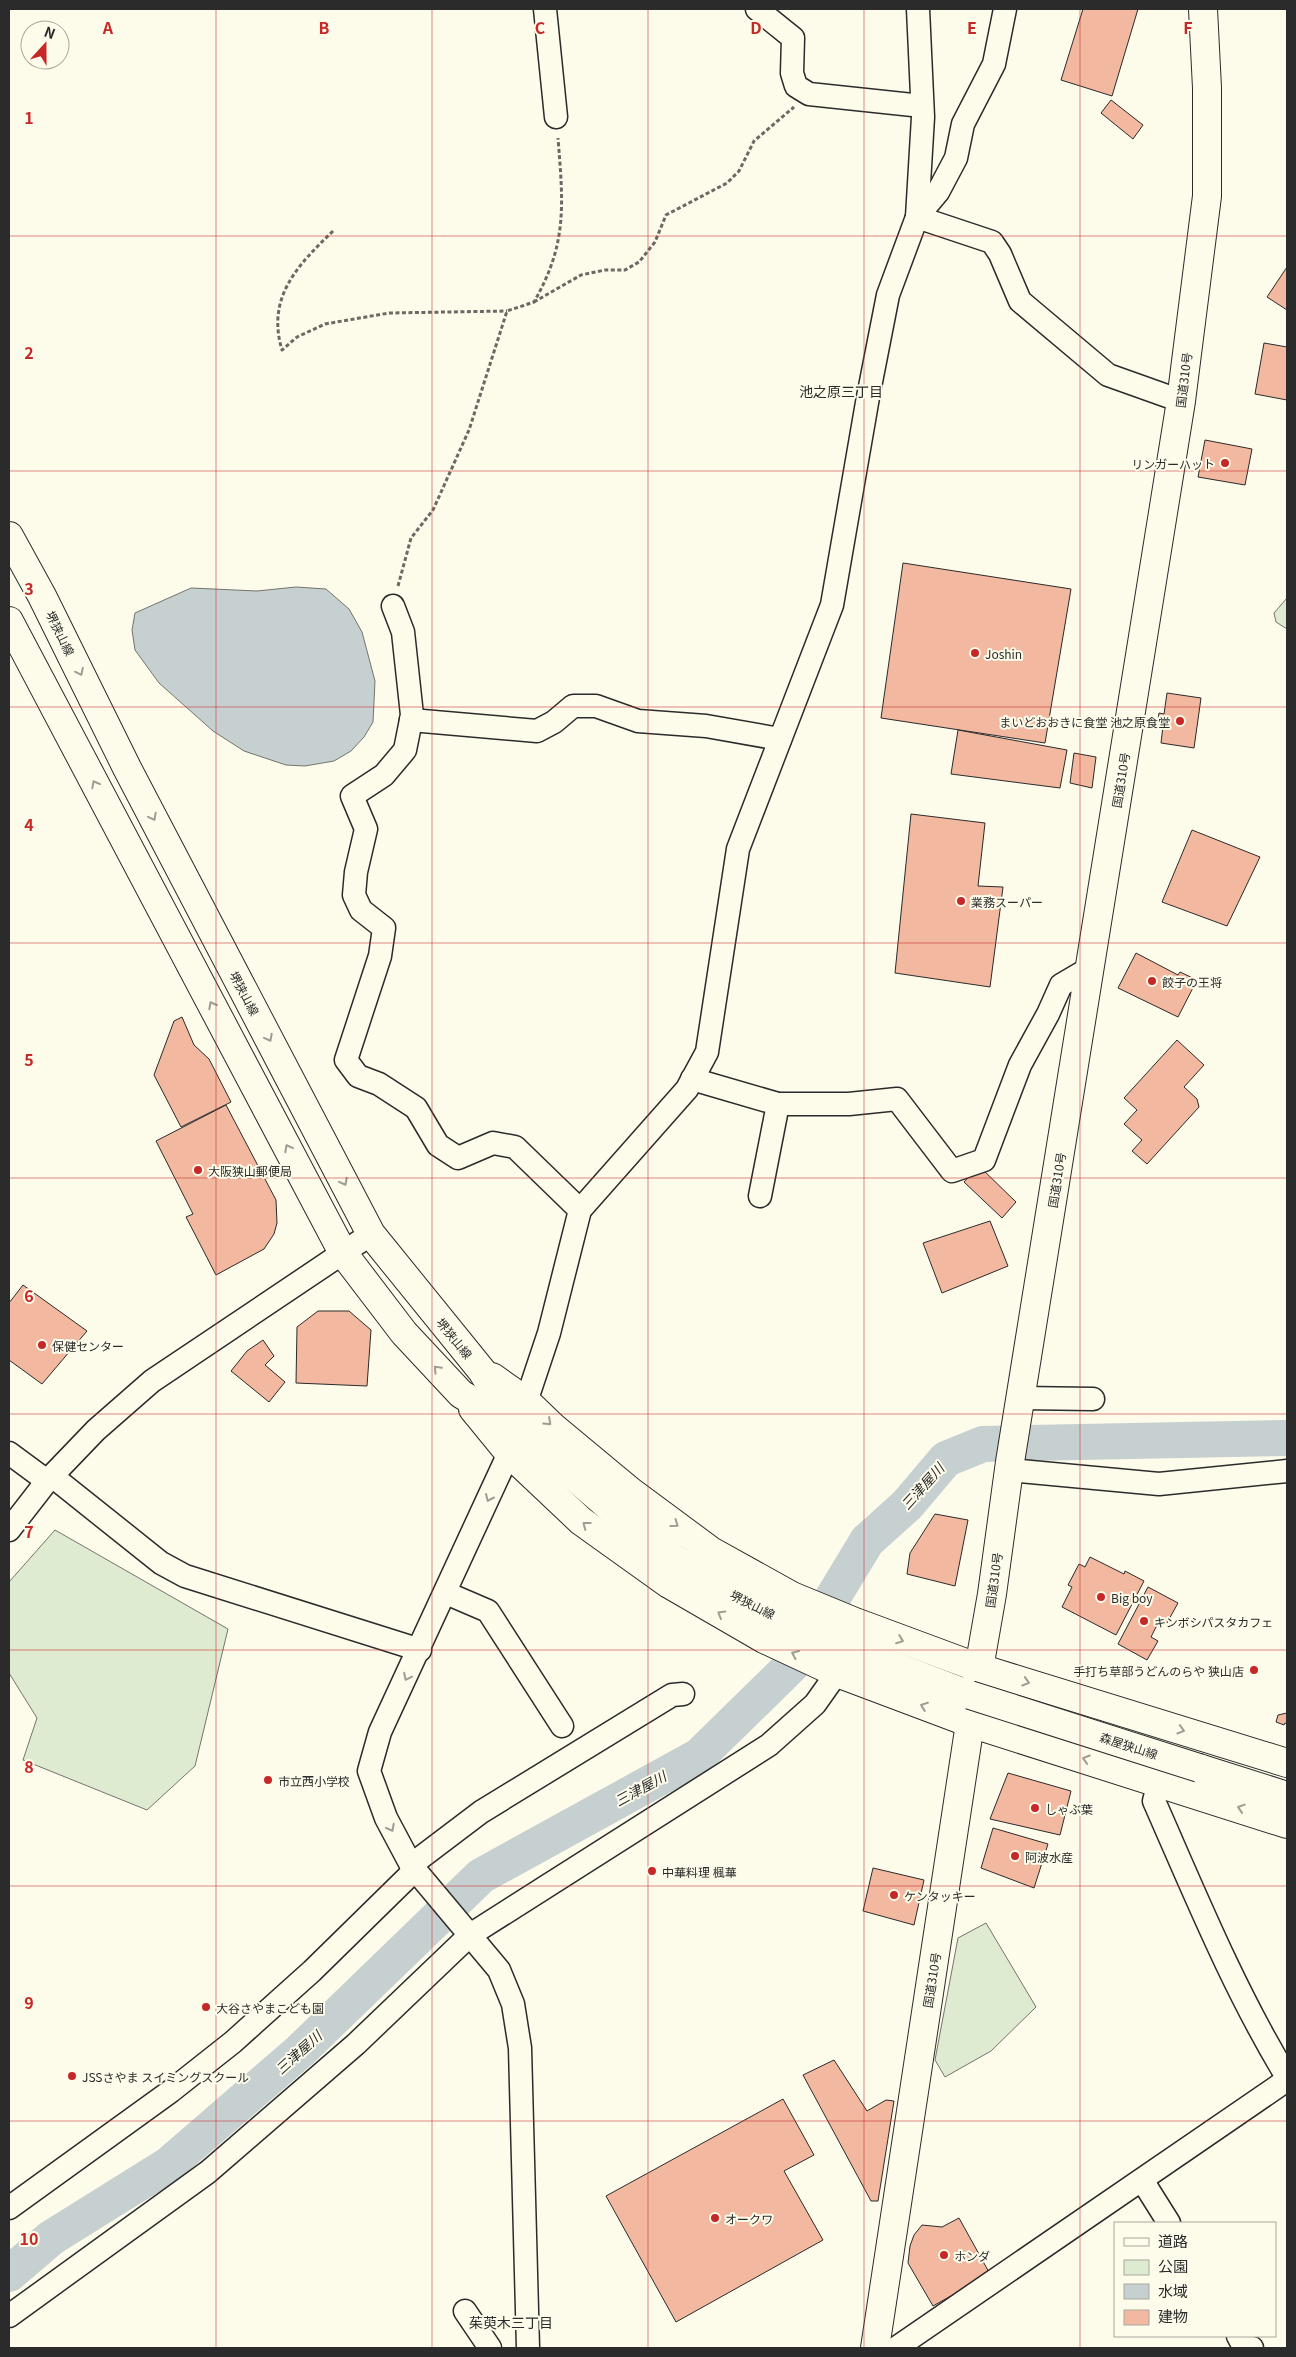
<svg xmlns="http://www.w3.org/2000/svg" width="1296" height="2357" font-family="Georgia,'Noto Sans JP',serif">
<rect width="100%" height="100%" fill="#fdfbea"/>
<g fill="#deebd1" stroke="#74746e">
<polygon points="1287,598 1287,629 1276,622 1274,613"/>
<polygon points="55,1530 228,1629 195,1766 147,1810 23,1760 37,1718 9,1673 9,1582"/>
<polygon points="986,1923 1036,2007 991,2051 945,2077 935,2060 958,1938"/>
</g>
<polygon fill="#c7d0d0" stroke="#74746e" points="296,587 326,589 349,609 362,632 375,681 373,722 364,737 351,751 334,761 305,766 286,765 244,751 213,731 159,683 135,650 132,630 135,613 191,588 257,591"/>
<g fill="none" stroke-linecap="round" stroke-linejoin="round">
<polyline stroke="#c7d0d0" stroke-width="36" points="9,2274 51,2238 168,2165 300,2051 481,1876 699,1756 792,1665 867,1541 907,1505 946,1459 983,1444 1287,1438"/>
</g>
<g fill="#f2b8a0" stroke="#2b2b2b">
<polygon points="1083,9 1138,9 1112,96 1061,80"/>
<polygon points="1111,100 1143,125 1133,139 1101,113"/>
<polygon points="1287,267 1287,310 1267,297"/>
<polygon points="1264,343 1287,347 1287,400 1255,394"/>
<polygon points="1205,440 1252,449 1245,485 1198,477"/>
<polygon points="903,563 1071,589 1045,743 881,718"/>
<polygon points="1167,693 1201,698 1194,748 1161,743 1163,726 1157,725 1159,713 1164,714"/>
<polygon points="958,730 1067,750 1060,788 951,774"/>
<polygon points="1074,753 1096,757 1092,788 1070,783"/>
<polygon points="911,814 985,823 978,886 1003,887 990,987 895,973"/>
<polygon points="1192,830 1260,857 1227,926 1162,902"/>
<polygon points="1136,953 1178,975 1180,972 1197,980 1178,1017 1118,988"/>
<polygon points="182,1017 194,1045 209,1059 231,1102 181,1127 154,1075 174,1021"/>
<polygon points="1177,1040 1204,1065 1184,1087 1197,1099 1199,1107 1147,1164 1132,1151 1142,1140 1124,1124 1137,1110 1124,1098"/>
<polygon points="226,1105 276,1200 277,1223 274,1234 264,1249 216,1275 186,1217 193,1214 156,1141"/>
<polygon points="979,1166 1016,1202 1002,1218 964,1182"/>
<polygon points="990,1221 1008,1266 942,1293 923,1243"/>
<polygon points="23,1285 87,1331 42,1384 9,1360 9,1303"/>
<polygon points="318,1311 349,1311 371,1330 367,1386 296,1383 297,1327"/>
<polygon points="263,1340 274,1356 265,1365 285,1382 269,1402 231,1371 247,1351"/>
<polygon points="935,1514 968,1520 955,1586 907,1574 910,1553"/>
<polygon points="1090,1557 1124,1574 1125,1571 1144,1581 1116,1635 1062,1607 1072,1587 1068,1585 1079,1564 1085,1567"/>
<polygon points="1148,1587 1178,1603 1167,1623 1160,1619 1151,1637 1158,1641 1147,1660 1118,1644"/>
<polygon points="1287,1713 1287,1724 1285,1723 1284,1725 1276,1722 1278,1715"/>
<polygon points="1008,1773 1071,1791 1060,1835 990,1819"/>
<polygon points="993,1828 1048,1844 1034,1888 981,1868"/>
<polygon points="873,1868 924,1880 914,1925 863,1911"/>
<polygon points="834,2060 867,2111 886,2100 894,2101 878,2201 871,2201 803,2075"/>
<polygon points="783,2099 814,2155 784,2171 823,2240 676,2322 606,2196"/>
<polygon points="959,2218 990,2274 933,2306 908,2263 910,2246 914,2235 922,2225 942,2227"/>
</g>
<g fill="none" stroke-linecap="round" stroke-linejoin="round">
<g stroke="#2b2b2b" stroke-width="25">
<g id="minor">
<polyline points="545,9 556,117"/>
<polyline points="757,9 793,38 792,73 796,86 809,94 922,106"/>
<polyline points="917,217 992,242 1000,254 1020,301 1108,375 1181,401"/>
<polyline points="917,217 938,192 956,158 963,124 994,64 1005,9"/>
<polyline points="393,606 403,632 412,715 405,750 384,775 352,796 366,829 356,872 354,895 361,910 384,928 380,956 346,1060 358,1076 379,1084 416,1108 438,1145 458,1158 493,1143 515,1147 580,1210"/>
<polyline points="411,720 537,731 554,722 573,706 596,706 638,721 706,726 780,739"/>
<polyline points="692,1079 778,1104 849,1104 897,1099 952,1171 984,1160 1020,1065 1048,1014 1061,985 1090,968"/>
<polyline points="760,1196 778,1104"/>
<polyline points="1021,1398 1093,1399"/>
<polyline points="9,1453 47,1481"/>
<polyline points="1009,1470 1159,1484 1287,1471"/>
<polyline points="52,1476 161,1563 185,1576 420,1650"/>
<polyline points="9,1530 47,1481 96,1430 152,1381 371,1234"/>
<polyline points="446,1593 488,1611 562,1726"/>
<path d="M1159 1782 1154 1801C1195 1894 1234 1990 1287 2077"/>
<polyline points="411,1865 481,1812 672,1695 683,1694"/>
<polyline points="1142,2180 1169,2223"/>
<polyline points="9,2208 171,2091 233,2042 312,1971 415,1870"/>
<polyline points="465,2311 490,2348"/>
<polyline points="9,2316 208,2172 356,2044 470,1935 769,1745 815,1704 837,1673"/>
<polyline points="1238,2336 1244,2347 1252,2348"/>
<polyline points="528,2348 520,2048 513,2004 499,1970 411,1865 386,1818 369,1771 380,1732 509,1453 549,1333 580,1210 687,1089 707,1052 738,849 832,605 868,397 888,295 917,217 923,117 918,9"/>
<polyline points="896,2348 1287,2080"/>
</g>
</g>
<g stroke="#2b2b2b" stroke-width="30">
<g id="major">
<polyline points="9,536 42,596 127,768 371,1234 482,1371 516,1425"/>
<polyline points="9,621 343,1253 404,1333 461,1394 518,1428 617,1514 678,1561 725,1590 824,1639 970,1695"/>
<polyline points="492,1377 526,1401 553,1427 630,1491 711,1551 792,1596 855,1622 979,1668 1287,1763"/>
<polyline points="473,1409 509,1453 581,1521 669,1584 764,1639 837,1673 970,1723 1287,1824"/>
<polyline points="1199,1768 1287,1796"/>
</g>
</g>
<g stroke="#2b2b2b" stroke-width="30">
<polyline id="highway" points="875,2348 974,1697 992,1594 1010,1462 1181,401 1207,196 1207,88 1203,9"/>
</g>
<g stroke="#6a6964" stroke-width="3" stroke-dasharray="4 2.5" stroke-linecap="butt">
<path d="M333 231C298 265 266 297 282 350L297 337 325 324 389 313 507 311"/>
<polyline points="534,302 581,275 605,270 625,270 639,262 655,242 666,215 727,183 739,171 754,141 794,107"/>
<path d="M398 586 411 538 433 510 469 430 507 311 534 302C568 243 563 203 558 138"/>
</g>
<use href="#minor" stroke="#fdfbea" stroke-width="22"/>
<use href="#major" stroke="#fdfbea" stroke-width="28"/>
<use href="#highway" stroke="#fdfbea" stroke-width="28"/>
<g stroke="#2b2b2b" stroke-width="30" stroke-linecap="butt">
<polyline id="major-bridge" points="970,1695 1199,1768"/>
</g>
<use href="#major-bridge" stroke="#fdfbea" stroke-width="28"/>
</g>
<defs><path id="oneway-chevron" d="M-2-3.5L2.5 0L-2 3.5" fill="none" stroke-width="1.6" stroke-linecap="round" stroke-linejoin="round" transform="scale(1.25)"/></defs>
<g stroke="#9e9d94">
<use href="#oneway-chevron" transform="translate(80 672) rotate(64)"/>
<use href="#oneway-chevron" transform="translate(95 784) rotate(-118)"/>
<use href="#oneway-chevron" transform="translate(153 817) rotate(62)"/>
<use href="#oneway-chevron" transform="translate(212 1005) rotate(-118)"/>
<use href="#oneway-chevron" transform="translate(269 1038) rotate(62)"/>
<use href="#oneway-chevron" transform="translate(288 1148) rotate(-118)"/>
<use href="#oneway-chevron" transform="translate(344 1182) rotate(62)"/>
<use href="#oneway-chevron" transform="translate(437 1369) rotate(-133)"/>
<use href="#oneway-chevron" transform="translate(548 1422) rotate(43)"/>
<use href="#oneway-chevron" transform="translate(489 1498) rotate(114)"/>
<use href="#oneway-chevron" transform="translate(675 1524) rotate(36)"/>
<use href="#oneway-chevron" transform="translate(586 1525) rotate(-143)"/>
<use href="#oneway-chevron" transform="translate(721 1614) rotate(-150)"/>
<use href="#oneway-chevron" transform="translate(900 1640) rotate(21)"/>
<use href="#oneway-chevron" transform="translate(795 1654) rotate(-155)"/>
<use href="#oneway-chevron" transform="translate(407 1677) rotate(116)"/>
<use href="#oneway-chevron" transform="translate(1026 1682) rotate(17)"/>
<use href="#oneway-chevron" transform="translate(924 1706) rotate(-159)"/>
<use href="#oneway-chevron" transform="translate(1181 1730) rotate(17)"/>
<use href="#oneway-chevron" transform="translate(1086 1759) rotate(-163)"/>
<use href="#oneway-chevron" transform="translate(1241 1808) rotate(-162)"/>
<use href="#oneway-chevron" transform="translate(391 1828) rotate(62)"/>
</g>
<path fill="none" stroke="#c62828" stroke-width="1" stroke-opacity="0.55" d="M216 9V2348M432 9V2348M648 9V2348M864 9V2348M1080 9V2348M9 236H1287M9 471H1287M9 707H1287M9 943H1287M9 1178H1287M9 1414H1287M9 1650H1287M9 1886H1287M9 2121H1287"/>
<g fill="#c62828" stroke="#fdfbea" stroke-width="2">
<circle cx="1225" cy="463" r="5"/>
<circle cx="975" cy="653" r="5"/>
<circle cx="1180" cy="721" r="5"/>
<circle cx="961" cy="901" r="5"/>
<circle cx="1152" cy="981" r="5"/>
<circle cx="198" cy="1170" r="5"/>
<circle cx="42" cy="1345" r="5"/>
<circle cx="1101" cy="1597" r="5"/>
<circle cx="1144" cy="1621" r="5"/>
<circle cx="1254" cy="1670" r="5"/>
<circle cx="268" cy="1780" r="5"/>
<circle cx="1035" cy="1808" r="5"/>
<circle cx="1015" cy="1856" r="5"/>
<circle cx="652" cy="1871" r="5"/>
<circle cx="894" cy="1895" r="5"/>
<circle cx="206" cy="2007" r="5"/>
<circle cx="72" cy="2076" r="5"/>
<circle cx="715" cy="2218" r="5"/>
<circle cx="944" cy="2255" r="5"/>
</g>
<g text-anchor="middle" dominant-baseline="central" stroke-width="4" stroke-linejoin="round" paint-order="stroke">
<g font-size="12" fill="#2b2b2b" stroke="#fdfbea">
<text transform="translate(1183 380) rotate(-83)">国道310号</text>
<text transform="translate(61 633) rotate(64)">堺狭山線</text>
<text transform="translate(1120 780) rotate(-81)">国道310号</text>
<text transform="translate(245 993) rotate(62)">堺狭山線</text>
<text transform="translate(1056 1180) rotate(-81)">国道310号</text>
<text transform="translate(455 1338) rotate(51)">堺狭山線</text>
<text transform="translate(993 1580) rotate(-82)">国道310号</text>
<text transform="translate(753 1604) rotate(27)">堺狭山線</text>
<text transform="translate(1129 1745) rotate(18)">森屋狭山線</text>
<text transform="translate(931 1980) rotate(-81)">国道310号</text>
</g>
<g font-size="12" fill="#2b2b2b" stroke="#fdfbea" text-anchor="start">
<text x="1215" y="463" text-anchor="end">リンガーハット</text>
<text x="985" y="653">Joshin</text>
<text x="1170" y="721" text-anchor="end">まいどおおきに食堂 池之原食堂</text>
<text x="971" y="901">業務スーパー</text>
<text x="1162" y="981">餃子の王将</text>
<text x="208" y="1170">大阪狭山郵便局</text>
<text x="52" y="1345">保健センター</text>
<text x="1111" y="1597">Big boy</text>
<text x="1154" y="1621">キンボシパスタカフェ</text>
<text x="1244" y="1670" text-anchor="end">手打ち草部うどんのらや 狭山店</text>
<text x="278" y="1780">市立西小学校</text>
<text x="1045" y="1808">しゃぶ葉</text>
<text x="1025" y="1856">阿波水産</text>
<text x="662" y="1871">中華料理 楓華</text>
<text x="904" y="1895">ケンタッキー</text>
<text x="216" y="2007">大谷さやまこども園</text>
<text x="82" y="2076">JSSさやま スイミングスクール</text>
<text x="725" y="2218">オークワ</text>
<text x="954" y="2255">ホンダ</text>
</g>
<g font-size="14" fill="#2b2b2b" stroke="#fdfbea">
<text x="841" y="391">池之原三丁目</text>
<text x="511" y="2322">茱萸木三丁目</text>
</g>
<g font-size="14" font-style="italic" fill="#2b2b2b" stroke="#fdfbea">
<text transform="translate(922 1486) rotate(-48)">三津屋川</text>
<text transform="translate(640 1788) rotate(-29)">三津屋川</text>
<text transform="translate(298 2052) rotate(-42)">三津屋川</text>
</g>
</g>
<g font-size="16" text-anchor="middle" font-weight="bold" fill="#c62828" stroke="#fdfbea" stroke-width="4" stroke-linejoin="round" paint-order="stroke">
<text x="108" y="34">A</text>
<text x="324" y="34">B</text>
<text x="540" y="34">C</text>
<text x="756" y="34">D</text>
<text x="972" y="34">E</text>
<text x="1188" y="34">F</text>
<text x="29" y="124">1</text>
<text x="29" y="359">2</text>
<text x="29" y="595">3</text>
<text x="29" y="831">4</text>
<text x="29" y="1066">5</text>
<text x="29" y="1302">6</text>
<text x="29" y="1538">7</text>
<text x="29" y="1773">8</text>
<text x="29" y="2009">9</text>
<text x="29" y="2245">10</text>
</g>
<rect width="1296" height="2357" fill="none" stroke="#2b2b2b" stroke-width="20"/>
<rect x="1114" y="2222" width="162" height="115" fill="#fdfbea" stroke="#a9a89e"/>
<rect x="1124" y="2238" width="25" height="8" fill="#fdfbea" stroke="#a9a89e"/>
<text x="1158" y="2247" font-size="15" fill="#2b2b2b">道路</text>
<rect x="1124" y="2260" width="25" height="15" fill="#deebd1" stroke="#a9a89e"/>
<text x="1158" y="2272" font-size="15" fill="#2b2b2b">公園</text>
<rect x="1124" y="2284" width="25" height="15" fill="#c7d0d0" stroke="#a9a89e"/>
<text x="1158" y="2297" font-size="15" fill="#2b2b2b">水域</text>
<rect x="1124" y="2310" width="25" height="15" fill="#f2b8a0" stroke="#a9a89e"/>
<text x="1158" y="2322" font-size="15" fill="#2b2b2b">建物</text>
<g transform="translate(45 45) rotate(21)"><circle r="24" fill="#fdfbea" stroke="#a9a89e"/>
<path d="M0-4L9 19L0 12L-9 19Z" fill="#c62828"/>
<text y="-8" font-size="14" font-weight="bold" text-anchor="middle" fill="#2b2b2b">N</text>
</g>
</svg>
